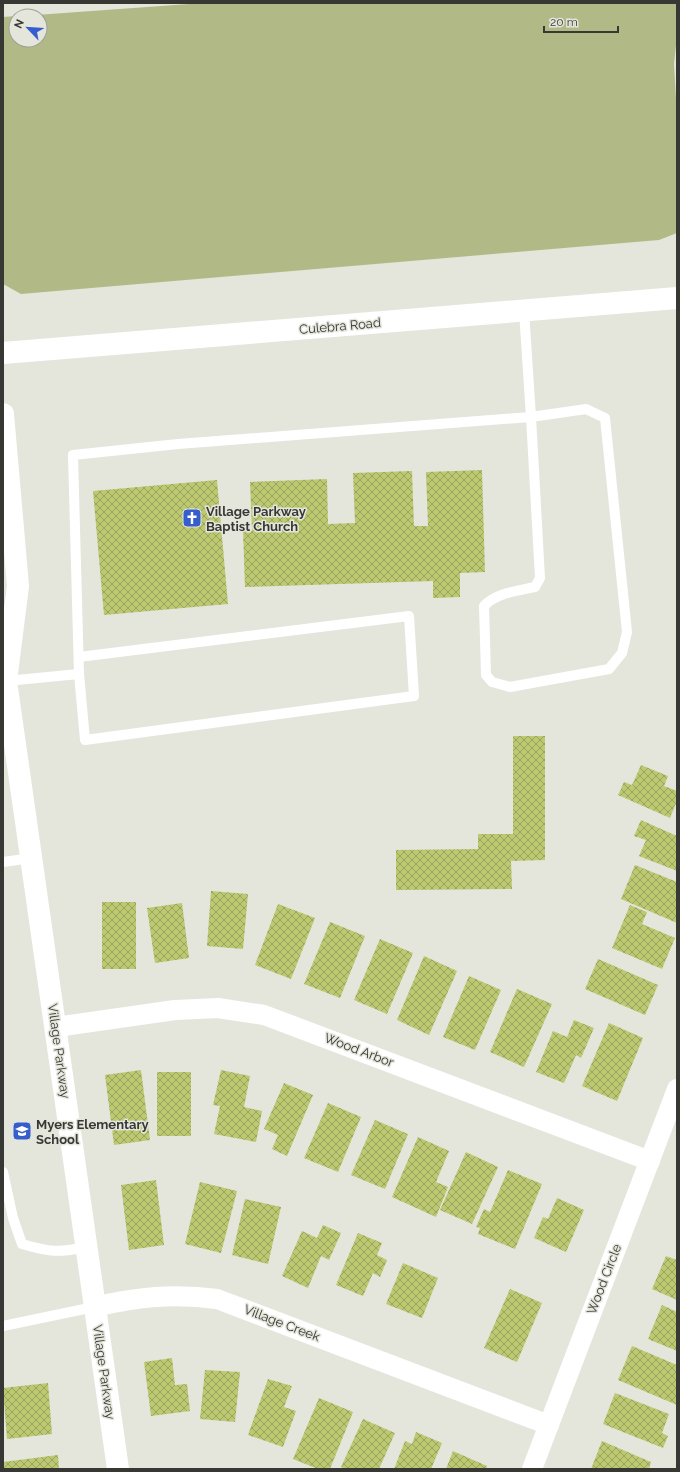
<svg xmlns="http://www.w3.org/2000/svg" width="680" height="1472" font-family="Raleway,sans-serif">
<defs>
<pattern id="building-cross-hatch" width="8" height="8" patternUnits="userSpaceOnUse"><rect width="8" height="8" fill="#bcc971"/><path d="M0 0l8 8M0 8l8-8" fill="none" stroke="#9aa45e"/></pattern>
</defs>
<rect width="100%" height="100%" fill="#e4e6dc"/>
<polygon fill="#b1ba86" points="203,3 677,3 677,36 674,64 677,116 677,233 659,240 21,294 3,284 3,17 16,16 16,40 40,40 40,16 22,16"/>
<g fill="url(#building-cross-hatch)">
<polygon points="482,470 485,572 460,573 460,597 433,598 433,581 245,587 243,531 252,531 250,482 327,479 328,524 355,523 353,473 412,471 414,526 428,526 426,472"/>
<polygon points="217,480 228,604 104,615 93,491"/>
<polygon points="513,736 545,736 545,860 511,861 512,889 396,890 396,850 478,849 478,834 513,834"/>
<polygon points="641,765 668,776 664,786 677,791 677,801 670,818 618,795 624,782 632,785"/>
<polygon points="641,820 677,836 677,871 639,856 646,840 634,836"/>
<polygon points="635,865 677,882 677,923 621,899"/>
<polygon points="211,891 248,894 243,949 207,946"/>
<rect x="102" y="902" width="34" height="67"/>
<polygon points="182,903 189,958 155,963 147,908"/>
<polygon points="278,904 315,918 291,979 255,965"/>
<polygon points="630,905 647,912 642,924 675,938 662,969 612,948"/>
<polygon points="330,922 365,936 340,998 304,984"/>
<polygon points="380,939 413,953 387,1014 354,1000"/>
<polygon points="424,956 457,971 429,1035 397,1020"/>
<polygon points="598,959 658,985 645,1015 585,989"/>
<polygon points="469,976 501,990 475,1050 443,1037"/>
<polygon points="517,989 552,1004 524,1067 490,1052"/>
<polygon points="574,1020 594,1028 581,1058 576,1055 564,1083 536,1072 553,1031 567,1037"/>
<polygon points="609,1023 643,1038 617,1101 582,1086"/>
<polygon points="141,1070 150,1140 114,1145 105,1075"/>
<polygon points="221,1070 250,1076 244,1107 262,1111 256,1142 214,1134 220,1106 213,1105"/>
<rect x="157" y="1072" width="34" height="64"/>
<polygon points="284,1083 313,1095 287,1156 272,1149 278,1135 264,1129"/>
<polygon points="328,1103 361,1117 338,1172 304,1158"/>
<polygon points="375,1120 408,1134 385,1189 351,1175"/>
<polygon points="418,1137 449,1151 436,1182 448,1187 436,1217 392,1197"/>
<polygon points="466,1152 498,1167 472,1224 440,1210"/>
<polygon points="508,1170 542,1184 515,1249 478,1234 480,1228 476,1227 484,1209 490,1212"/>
<polygon points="156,1180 164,1245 129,1250 121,1185"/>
<polygon points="200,1182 237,1191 221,1253 185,1244"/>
<polygon points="557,1198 584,1210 566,1252 534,1238 543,1217 548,1219"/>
<polygon points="245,1199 281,1207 268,1264 232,1255"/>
<polygon points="323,1225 341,1233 329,1260 321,1256 308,1288 282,1276 302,1231 317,1238"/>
<polygon points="358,1233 382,1243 377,1255 387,1260 380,1277 373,1273 363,1296 336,1285"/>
<polygon points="666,1256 677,1260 677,1300 652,1289"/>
<polygon points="403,1263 438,1278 422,1318 386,1304"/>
<polygon points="510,1289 542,1303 517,1362 484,1348"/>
<polygon points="662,1305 677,1312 677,1351 648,1339"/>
<polygon points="632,1346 677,1365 677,1405 618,1380"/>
<polygon points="172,1358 175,1385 187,1384 190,1411 151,1416 144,1362"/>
<polygon points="205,1370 240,1372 235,1422 200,1419"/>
<polygon points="268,1379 292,1386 284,1407 296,1411 283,1447 248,1435"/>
<polygon points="48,1383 52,1434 7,1439 3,1388"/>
<polygon points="615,1393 669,1414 662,1433 668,1436 663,1448 603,1424"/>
<polygon points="319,1398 353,1412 330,1469 318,1469 293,1459"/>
<polygon points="363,1419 395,1433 379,1469 345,1469 341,1467"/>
<polygon points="416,1432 442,1443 431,1469 394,1469 405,1441 412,1444"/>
<polygon points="602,1441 651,1462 649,1469 591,1469"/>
<polygon points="453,1451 487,1466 486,1469 446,1469"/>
<polygon points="58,1455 59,1469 3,1469 3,1462"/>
</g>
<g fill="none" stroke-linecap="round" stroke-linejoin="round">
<g stroke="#fff" stroke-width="10">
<path d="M586 409 605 418 627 632 622 653 609 669 510 687 492 682 486 675 484 606C496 593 517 591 535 587L540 578 531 417Z"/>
<polyline points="79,657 409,616 414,696 85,740 79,674"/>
<polyline points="6,681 79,674 73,455 178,444 531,417 524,311"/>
<polyline points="3,862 32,858"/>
<path d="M3 1172 13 1218 22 1244C49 1252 59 1253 86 1247"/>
<polyline points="3,1326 94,1307"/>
</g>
<g stroke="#fff" stroke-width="20">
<polyline points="56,1027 175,1010 218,1008 264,1015 650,1161"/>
<path d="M94 1307C137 1297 174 1293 217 1299L549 1425"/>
<polyline points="532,1469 677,1089"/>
</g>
<g stroke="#fff" stroke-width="22">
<polyline points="3,414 18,586 6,681"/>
<polyline points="3,672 6,681 118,1469"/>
</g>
<polyline stroke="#fff" stroke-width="22" points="3,353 677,298"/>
</g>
<defs>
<g id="church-square" transform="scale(1)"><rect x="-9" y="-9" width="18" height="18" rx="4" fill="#365dcd" stroke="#e4e6dc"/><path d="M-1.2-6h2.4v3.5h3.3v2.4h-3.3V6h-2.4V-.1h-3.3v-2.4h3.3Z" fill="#fff"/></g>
<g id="school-square" transform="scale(1)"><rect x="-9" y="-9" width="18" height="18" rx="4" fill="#365dcd" stroke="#e4e6dc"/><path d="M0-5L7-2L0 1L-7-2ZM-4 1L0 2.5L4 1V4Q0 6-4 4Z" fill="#fff"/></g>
</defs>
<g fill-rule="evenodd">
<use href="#church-square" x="192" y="518"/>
<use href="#school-square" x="22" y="1131"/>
</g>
<g text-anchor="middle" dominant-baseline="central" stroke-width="3" stroke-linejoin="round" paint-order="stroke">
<g font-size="13" fill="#373834" stroke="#e4e6dc">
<text transform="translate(340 326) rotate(-5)">Culebra Road</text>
<text transform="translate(359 1050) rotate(21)">Wood Arbor</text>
<text transform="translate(59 1051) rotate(82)">Village Parkway</text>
<text transform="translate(604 1279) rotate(-69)">Wood Circle</text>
<text transform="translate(282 1323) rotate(21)">Village Creek</text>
<text transform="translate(104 1372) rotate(82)">Village Parkway</text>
</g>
<g font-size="13" font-weight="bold" fill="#373834" stroke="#e4e6dc" text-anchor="start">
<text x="206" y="511">Village Parkway<tspan x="206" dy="15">Baptist Church</tspan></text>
<text x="36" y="1124">Myers Elementary<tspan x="36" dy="15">School</tspan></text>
</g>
</g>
<rect width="680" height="1472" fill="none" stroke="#373834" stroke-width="8"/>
<g transform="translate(28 28) rotate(295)"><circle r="19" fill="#e4e6dc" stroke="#9fa099"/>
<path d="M0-3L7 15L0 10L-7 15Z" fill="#365dcd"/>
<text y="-6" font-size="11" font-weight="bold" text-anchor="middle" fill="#373834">N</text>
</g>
<path d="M544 26v6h74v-6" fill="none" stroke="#373834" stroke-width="2"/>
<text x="550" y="26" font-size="12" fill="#373834" stroke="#e4e6dc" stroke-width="3" paint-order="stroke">20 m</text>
</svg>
